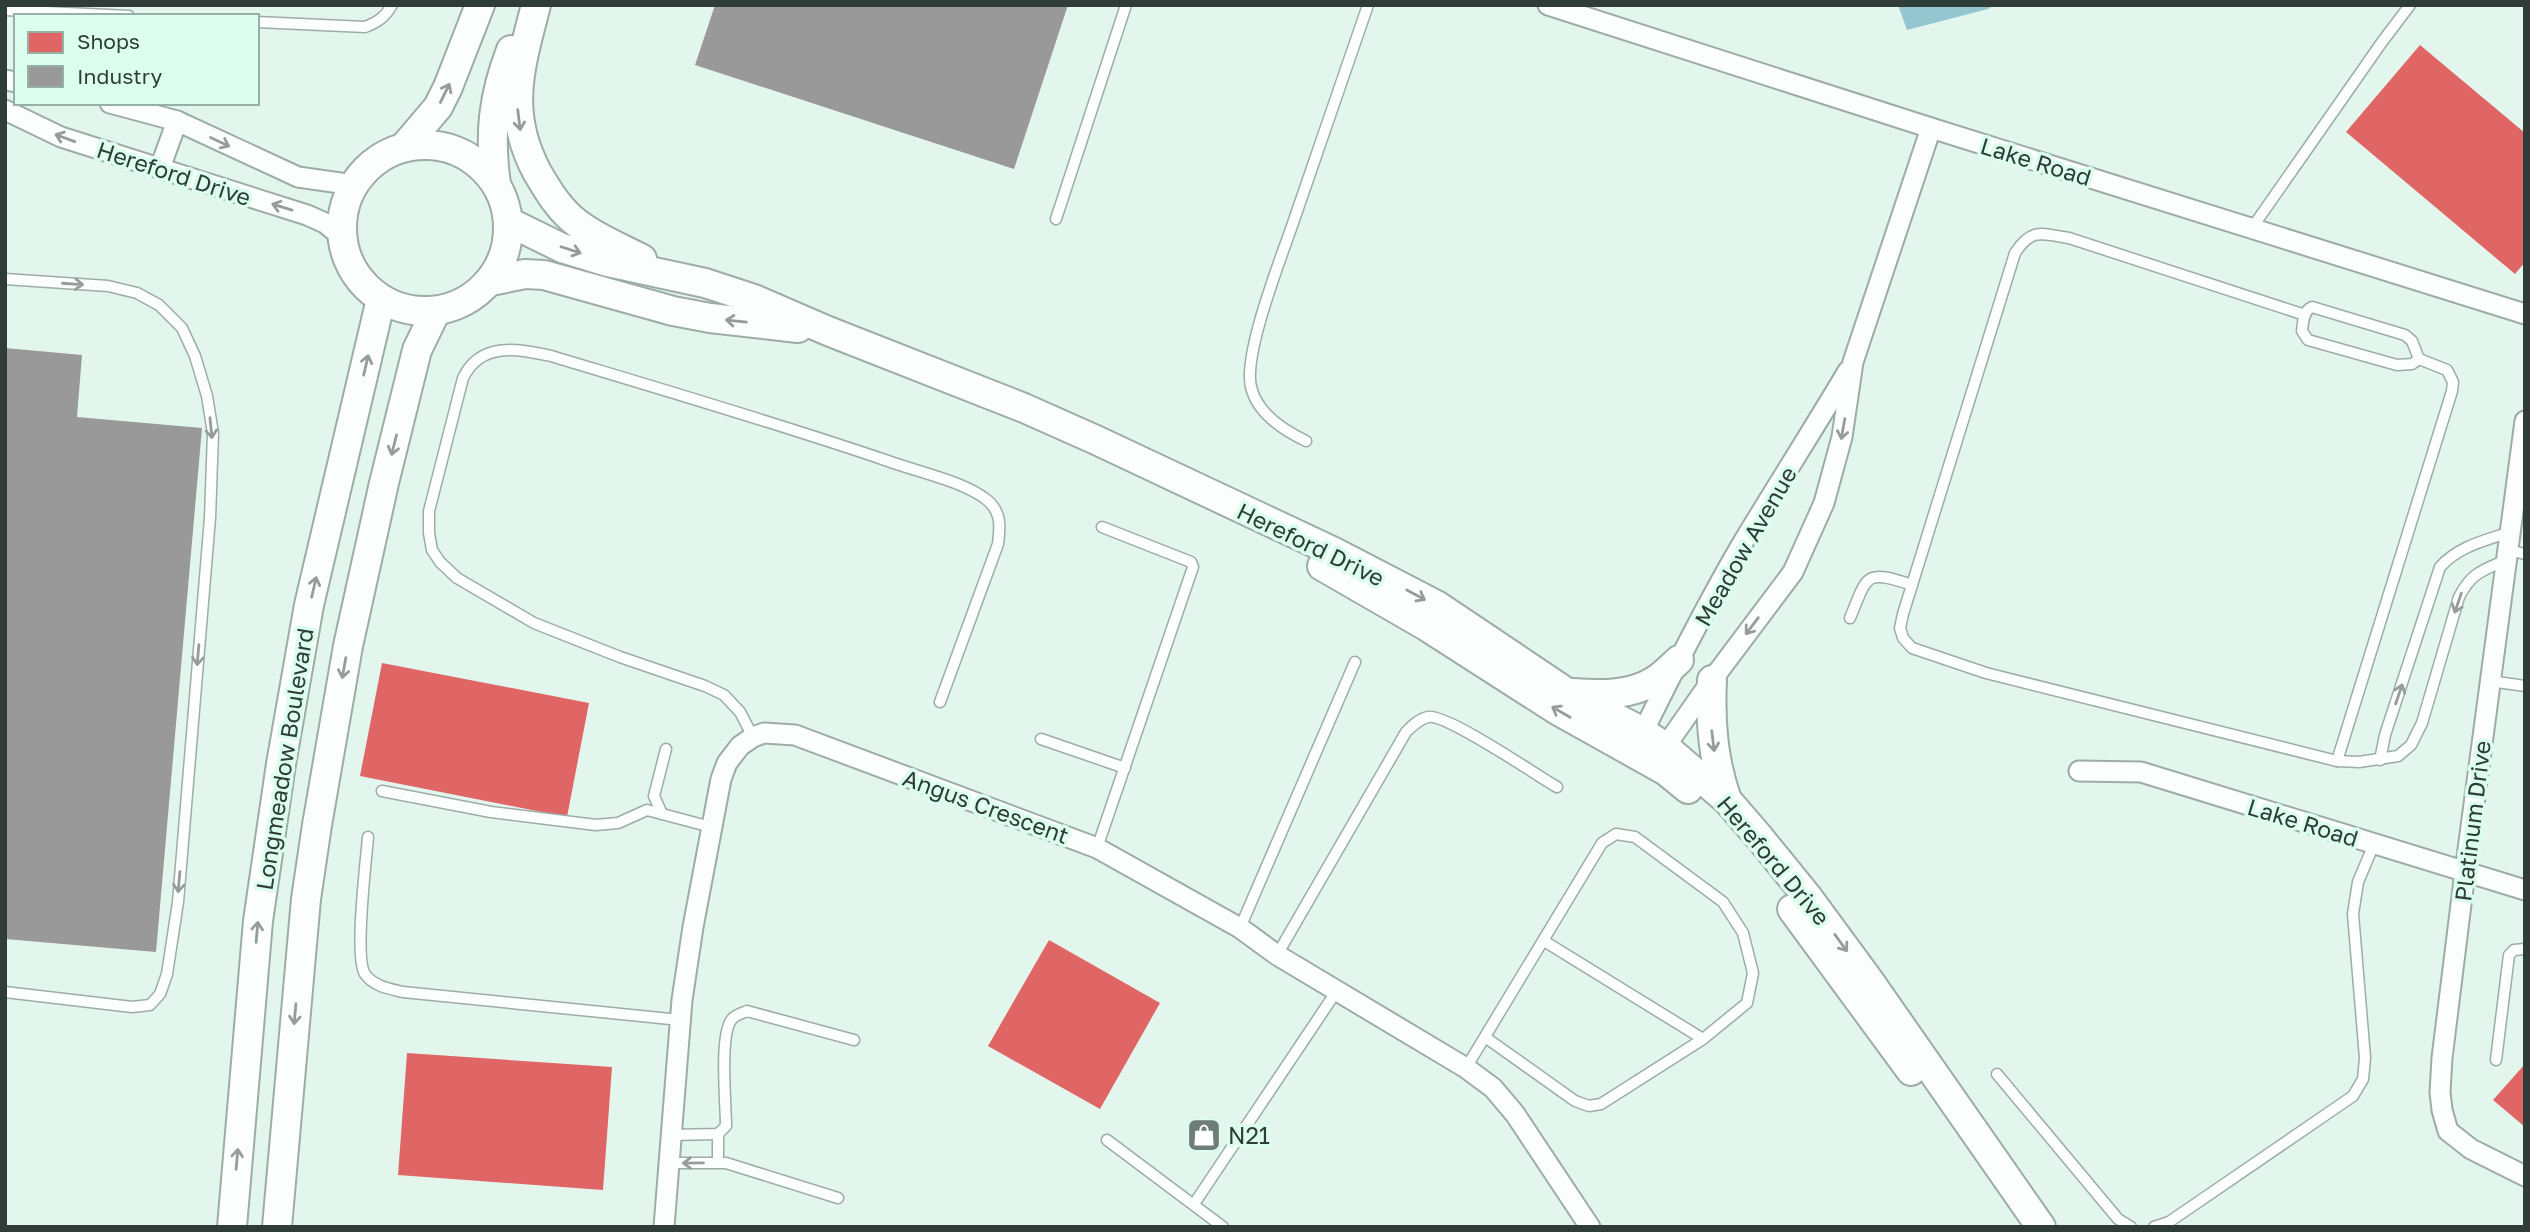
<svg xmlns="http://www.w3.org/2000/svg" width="2530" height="1232" font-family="'Golos Text',sans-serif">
<rect width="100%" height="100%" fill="#e3f6ee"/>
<polygon fill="#94c6d0" points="1898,5 1994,5 1988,9 1907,30"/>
<g fill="#e06666">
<polygon points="2420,45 2525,133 2525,262 2515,274 2346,132"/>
<polygon points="382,663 589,703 567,817 360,776"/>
<polygon points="1049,940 1160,1003 1100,1109 988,1046"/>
<polygon points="407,1053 612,1067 603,1190 398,1175"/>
<polygon points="2525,1064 2525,1127 2493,1100"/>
</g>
<g fill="#999">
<polygon points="715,5 1068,5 1014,169 695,65"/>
<polygon points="5,348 82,355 77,417 202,428 156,952 5,939"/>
</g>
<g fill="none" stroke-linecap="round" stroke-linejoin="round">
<g stroke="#9daca6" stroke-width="13">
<g id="lane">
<polyline points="5,10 129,16"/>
<path d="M257 22 365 27C378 22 385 17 392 5"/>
<polyline points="1056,219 1126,5"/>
<polyline points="2252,228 2382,42 2410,5"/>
<polyline points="5,279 108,286 137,293 159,305 182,328 195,356 207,396 213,433 210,518 178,902 167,974 160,994 150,1005 132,1007 5,992"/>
<path d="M2312 307 2405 335 2412 341 2419 359 2412 364 2397 365 2308 340 2302 331C2303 323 2303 311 2312 307Z"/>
<path d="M2305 315 2069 238C2042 234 2032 227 2015 253L1903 614 1900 628 1903 638 1912 648 1986 673 2337 761 2359 762 2398 756 2411 745 2422 723 2459 597C2472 572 2482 571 2506 560"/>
<path d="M1306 441C1283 430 1257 413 1251 387 1243 354 1281 258 1293 223 1318 150 1343 78 1368 5"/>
<polyline points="2508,550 2525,554"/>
<path d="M1850 618C1868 575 1864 569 1912 585"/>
<polyline points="2490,681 2525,686"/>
<path d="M753 737 740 712 724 695 705 686 620 657 534 623 457 578 440 562 432 550 429 533V511L463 378C481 341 518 349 551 356 664 390 777 423 888 461 918 472 963 481 987 500 1002 512 1000 528 998 544L940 702"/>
<polyline points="1041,739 1125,768"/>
<path d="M2380 760 2385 735 2440 567C2459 546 2484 541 2510 532"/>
<polyline points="2337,761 2452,391 2453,382 2447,370 2419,359"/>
<polyline points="382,791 491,812 596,825 618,823 647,810 711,827"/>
<polyline points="662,814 654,796 666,749"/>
<path d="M368 837C366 862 354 957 365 974 373 986 390 989 403 992L680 1020"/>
<polyline points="1097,848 1193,567 1191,562 1102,527"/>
<polyline points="1240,928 1355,662"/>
<polyline points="1544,941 1703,1039"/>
<path d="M1277 955 1406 732C1412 726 1419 719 1428 717 1446 713 1536 775 1557 787"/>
<polyline points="2496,1060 2509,955 2514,950 2525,949"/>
<polyline points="1466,1068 1602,843 1616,834 1635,837 1723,902 1743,933 1753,973 1747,1003 1703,1039 1601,1104 1589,1106 1575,1101 1485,1037"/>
<polyline points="1997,1074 2118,1219 2131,1227"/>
<polyline points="718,1134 718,1163"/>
<path d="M670 1135 718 1134 726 1126C726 1104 719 1034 732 1019 735 1015 742 1013 747 1011L854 1040"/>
<polyline points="1107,1140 1223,1227"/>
<polyline points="668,1163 726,1163 838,1198"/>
<polyline points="1194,1204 1336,992"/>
<polyline points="2154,1227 2169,1222 2353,1096 2363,1079 2365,1058 2353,914 2358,882 2374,844"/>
</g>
</g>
<g stroke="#9daca6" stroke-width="23">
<g id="street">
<polyline points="1548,5 1931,128 2525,314"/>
<polyline points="5,80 16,82"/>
<polyline points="110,103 177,121 298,177 354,185"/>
<polyline points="5,110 61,137 307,215 325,223 342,237"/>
<polyline points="160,168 177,121"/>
<polyline points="2525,421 2465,872 2442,1058 2440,1092 2442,1110 2448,1131 2471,1149 2525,1176"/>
<path d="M1643 732C1675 667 1708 601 1745 539 1779 483 1814 428 1848 371"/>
<polyline points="1665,747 1712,680 1793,572 1824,503 1842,437 1853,362 1931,128"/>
<polyline points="2079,771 2141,772 2525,890"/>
<polyline points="664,1227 682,1000 693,927 721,779 727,763 740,746 753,737 764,733 795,735 1097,848 1240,928 1277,955 1466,1068 1493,1088 1515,1114 1590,1227"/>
</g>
</g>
<g stroke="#9daca6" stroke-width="32">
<g id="secondary">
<path d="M536 5C520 67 505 112 537 172 547 189 557 206 572 219 592 236 619 247 642 259"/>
<circle cx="425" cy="228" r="83"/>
<polyline points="404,147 438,107 448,87 480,5"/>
<path d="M496 184C489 134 493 97 511 50"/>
<polyline points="509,222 562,248 608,262 705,283 754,299 828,331 1024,408 1096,440 1334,552 1438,606 1566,692 1643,732 1665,747 1727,800 1759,837 1807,896 1868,979 2041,1227"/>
<polyline points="491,281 525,274 544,275 673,311 710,318 798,328"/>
<polyline points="1322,566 1426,626 1557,710 1666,771 1688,789"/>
<path d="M1712 680C1710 722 1713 760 1727 800"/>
<path d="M1572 693C1599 695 1630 696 1654 681 1663 676 1671 667 1679 660"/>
<polyline points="1792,909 1911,1071"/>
<polyline points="232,1227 258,921 281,764 309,605 381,299"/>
<polyline points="277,1227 306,899 317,825 348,646 384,483 417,350 436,311"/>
</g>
</g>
<use href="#lane" stroke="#fbfefc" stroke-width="10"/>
<use href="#street" stroke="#fbfefc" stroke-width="19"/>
<use href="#secondary" stroke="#fbfefc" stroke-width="28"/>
</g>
<defs><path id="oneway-shaft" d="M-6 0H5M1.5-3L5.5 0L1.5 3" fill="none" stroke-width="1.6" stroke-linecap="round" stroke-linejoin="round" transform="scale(1.75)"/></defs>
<g stroke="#959d9a">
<use href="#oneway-shaft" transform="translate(445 93) rotate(-64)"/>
<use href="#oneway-shaft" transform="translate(519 120) rotate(83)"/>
<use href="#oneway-shaft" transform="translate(65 138) rotate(-160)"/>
<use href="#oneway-shaft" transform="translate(220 142) rotate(26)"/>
<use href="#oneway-shaft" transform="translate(282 207) rotate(-163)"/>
<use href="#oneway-shaft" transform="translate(571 250) rotate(18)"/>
<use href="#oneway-shaft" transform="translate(73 284) rotate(4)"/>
<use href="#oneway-shaft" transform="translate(736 321) rotate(-174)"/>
<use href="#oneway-shaft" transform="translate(366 365) rotate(-77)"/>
<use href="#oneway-shaft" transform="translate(211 428) rotate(84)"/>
<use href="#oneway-shaft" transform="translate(1843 429) rotate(100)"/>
<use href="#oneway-shaft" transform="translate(394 445) rotate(104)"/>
<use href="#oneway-shaft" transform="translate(314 587) rotate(-77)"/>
<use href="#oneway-shaft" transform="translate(1416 595) rotate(28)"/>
<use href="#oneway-shaft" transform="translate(2458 603) rotate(109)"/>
<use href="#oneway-shaft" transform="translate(1752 626) rotate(127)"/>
<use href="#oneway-shaft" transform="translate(198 655) rotate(95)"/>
<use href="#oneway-shaft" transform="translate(344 668) rotate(100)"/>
<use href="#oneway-shaft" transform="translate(2399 694) rotate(-71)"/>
<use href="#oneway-shaft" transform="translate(1561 712) rotate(-150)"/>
<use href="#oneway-shaft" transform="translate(1713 741) rotate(83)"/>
<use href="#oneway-shaft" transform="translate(179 882) rotate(95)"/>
<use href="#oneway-shaft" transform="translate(257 932) rotate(-85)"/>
<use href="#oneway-shaft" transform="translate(1841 943) rotate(54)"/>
<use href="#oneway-shaft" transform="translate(295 1014) rotate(95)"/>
<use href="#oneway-shaft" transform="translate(237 1159) rotate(-85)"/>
<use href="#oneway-shaft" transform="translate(693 1163) rotate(179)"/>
</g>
<defs>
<g id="shop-square" transform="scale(1.75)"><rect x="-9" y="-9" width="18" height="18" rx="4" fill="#6e7d77" stroke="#dbfeef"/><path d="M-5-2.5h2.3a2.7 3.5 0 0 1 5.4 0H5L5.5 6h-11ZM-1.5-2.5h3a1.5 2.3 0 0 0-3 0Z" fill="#fff"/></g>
</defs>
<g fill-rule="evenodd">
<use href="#shop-square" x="1204" y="1135"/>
</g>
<g text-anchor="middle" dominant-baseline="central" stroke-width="7" stroke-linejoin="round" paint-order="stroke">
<g font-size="23" fill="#2f3c37" stroke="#dbfeef">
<text transform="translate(2036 161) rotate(17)">Lake Road</text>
<text transform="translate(174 173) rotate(18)">Hereford Drive</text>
<text transform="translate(1311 544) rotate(26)">Hereford Drive</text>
<text transform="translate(1745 546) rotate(-60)">Meadow Avenue</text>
<text transform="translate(284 759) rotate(-81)">Longmeadow Boulevard</text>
<text transform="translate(986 806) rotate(20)">Angus Crescent</text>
<text transform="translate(2472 821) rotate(-83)">Platinum Drive</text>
<text transform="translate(2303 822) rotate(17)">Lake Road</text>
<text transform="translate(1774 860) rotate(50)">Hereford Drive</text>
</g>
<g font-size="23" fill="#2f3c37" stroke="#dbfeef" text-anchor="start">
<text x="1228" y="1135">N21</text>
</g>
</g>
<rect width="2530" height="1232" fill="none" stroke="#2f3c37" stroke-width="14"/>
<rect x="14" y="14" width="245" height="91" fill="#dbfeef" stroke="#96b0a5" stroke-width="2"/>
<rect x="28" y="32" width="35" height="21" fill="#e06666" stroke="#96b0a5" stroke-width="2"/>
<text x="77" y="49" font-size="21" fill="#2f3c37">Shops</text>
<rect x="28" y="66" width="35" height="21" fill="#999999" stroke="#96b0a5" stroke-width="2"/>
<text x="77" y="84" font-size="21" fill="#2f3c37">Industry</text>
</svg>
